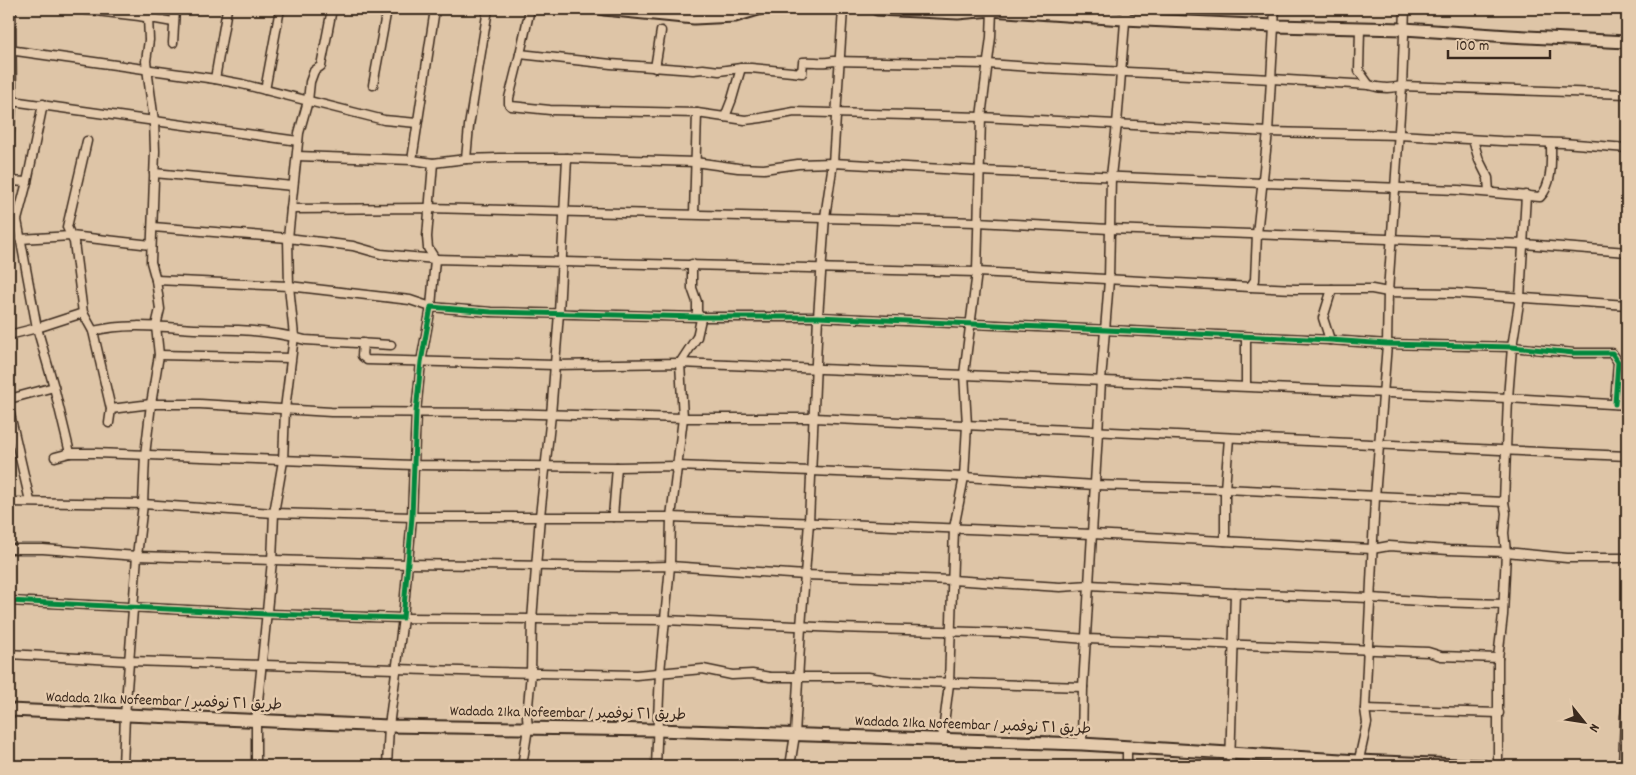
<svg xmlns="http://www.w3.org/2000/svg" width="1636" height="775" font-family="Dekko,'Playpen Sans Arabic',sans-serif">
<rect width="100%" height="100%" fill="#dec5a7"/>
<filter id="ink" filterUnits="userSpaceOnUse"><feTurbulence type="fractalNoise" baseFrequency=".02" numOctaves="2"/><feDisplacementMap in="SourceGraphic" scale="10" xChannelSelector="R" yChannelSelector="G"/><feConvolveMatrix kernelMatrix="1 2 1 2 8 2 1 2 1" color-interpolation-filters="sRGB"/></filter>
<g filter="url(#ink)">
<g fill="none" stroke-linecap="round" stroke-linejoin="round">
<g stroke="#3b2a1e" stroke-width="11">
<g id="street">
<polyline points="79,9 139,16 173,22"/>
<polyline points="530,9 520,54 509,98 509,104 511,106 550,110 697,113 745,120 761,118 794,112 981,117 1268,132 1399,135 1501,141 1563,143 1627,148"/>
<polyline points="1360,28 1359,71 1369,85"/>
<polyline points="173,43 175,9"/>
<polyline points="9,50 215,79 242,84 384,120 417,123"/>
<path d="M520 54 611 64 693 70 703 69 719 71 741 68H751L802 73 803 62C813 61 824 64 833 61L988 64 1044 68 1272 79 1369 85C1381 89 1390 89 1402 86L1627 94"/>
<polyline points="655,68 661,31"/>
<polyline points="215,79 227,9"/>
<polyline points="373,85 387,9"/>
<polyline points="265,90 280,9"/>
<polyline points="12,101 298,141"/>
<polyline points="43,104 27,182 17,220 37,328 54,387 70,453"/>
<polyline points="725,117 732,99 741,68"/>
<polyline points="9,140 12,101 11,9"/>
<polyline points="1473,140 1479,160 1488,178 1489,192"/>
<polyline points="87,141 67,227 74,242 83,313 93,331 111,409 109,423"/>
<path d="M297 156 412 160 433 163 466 159 499 158H567L695 162 738 168 764 169 798 164 833 163 980 171 1262 183 1458 190 1540 197C1553 184 1551 160 1551 143"/>
<polyline points="466,159 469,126 488,9"/>
<polyline points="412,160 435,9"/>
<polyline points="433,163 427,237 428,248 435,259"/>
<polyline points="154,173 293,186"/>
<polyline points="9,181 27,182"/>
<polyline points="291,209 299,133 308,101 310,82 314,71 321,66 332,9"/>
<polyline points="694,214 697,113"/>
<polyline points="153,227 288,238 353,246 381,254 435,259"/>
<polyline points="20,239 71,236 151,245"/>
<polyline points="156,280 289,286 410,300 431,307 435,259 977,272 1250,287 1255,280 1257,234 1268,132 1275,9"/>
<polyline points="1250,287 1295,289 1372,289 1388,292 1454,293 1627,305"/>
<path d="M93 331C122 324 151 326 180 328 199 330 219 329 238 330 260 331 283 334 305 340L391 345"/>
<polyline points="9,335 37,328 83,313"/>
<polyline points="1330,340 1323,318 1332,289"/>
<polyline points="363,343 362,356 367,360 554,365 680,363 1508,398 1627,405"/>
<polyline points="159,355 290,358"/>
<polyline points="1246,386 1246,337"/>
<polyline points="9,399 54,387"/>
<polyline points="111,409 151,404 200,404 331,412 499,413 683,418 814,418 1627,456"/>
<polyline points="9,410 30,501"/>
<polyline points="55,457 70,453 95,453 413,465 617,467 677,466 811,471 964,477 1095,485 1225,489 1504,502"/>
<polyline points="9,502 143,504 274,513 412,517 671,517 1092,534 1372,549 1389,546 1449,550 1506,552 1567,558 1627,558"/>
<polyline points="613,517 617,467"/>
<polyline points="1225,541 1225,489 1229,438"/>
<polyline points="9,549 43,549 137,556 408,564 620,567 670,566 805,575 952,580 1060,587 1090,585 1235,593 1370,598 1437,602 1503,604"/>
<polyline points="9,601 267,614 403,618 412,517 416,412 421,362 431,307 491,312 700,317 818,317 1330,340 1387,344 1512,347 1574,353 1612,353 1618,362 1615,404"/>
<polyline points="9,654 130,661 493,672 636,675 703,669 732,675 752,674 770,677 868,677 894,681 1083,687"/>
<polyline points="1365,709 1499,713"/>
<polyline points="942,739 949,684 954,528 964,477 967,425 964,374 977,272 981,117 991,37 992,9"/>
<polyline points="1082,744 1083,687 1101,381 1109,280 1111,176 1117,124 1126,9"/>
<polyline points="1358,764 1367,723 1365,709 1375,497 1387,344 1388,292 1402,86 1405,9"/>
<polyline points="9,765 37,766"/>
<polyline points="123,766 125,716 137,556 143,504 145,455 151,404 159,355 156,326 160,309 156,280 151,262 155,151 154,121 146,61 149,40 148,17"/>
<polyline points="256,766 256,721 272,561 274,513 283,461 285,409 294,336 289,286 288,238 291,209 428,208 977,222 1109,229 1524,244 1627,252"/>
<polyline points="387,766 389,726 403,618 665,620 839,628 1008,633 1087,639 1428,652 1441,656 1498,658"/>
<polyline points="522,766 528,728 527,717 531,673 532,620 540,516 551,415 559,313 567,158"/>
<polyline points="656,766 660,672 670,566 671,517 683,418 680,363 697,337 701,319 697,312 697,302 692,288 692,264"/>
<polyline points="790,766 795,735 801,627 809,522 818,317 825,217 833,163 843,9"/>
<polyline points="1127,766 1127,747"/>
<polyline points="1230,766 1235,593"/>
<polyline points="1498,766 1498,658 1503,615 1506,552 1504,533 1506,513 1504,502 1508,398 1512,347 1520,297 1526,195"/>
<polyline points="1623,766 1625,716 1627,703"/>
</g>
</g>
<g stroke="#3b2a1e" stroke-width="15">
<g id="secondary">
<polyline points="604,9 694,18 735,16 758,9"/>
<polyline points="877,9 958,13 991,10 1124,19 1274,26 1404,29 1509,36 1627,42"/>
<polyline points="9,710 389,726 657,730 1082,744 1358,761 1483,766"/>
</g>
</g>
<use href="#street" stroke="#e5cbad" stroke-width="8"/>
<use href="#secondary" stroke="#e5cbad" stroke-width="11"/>
<g stroke="#e5cbad" stroke-width="8">
<polyline id="cycleway" points="9,601 267,614 403,618 412,517 416,412 421,362 431,307 491,312 700,317 818,317 1330,340 1387,344 1512,347 1574,353 1612,353 1618,362 1615,404"/>
</g>
<use href="#cycleway" stroke="#00873e" stroke-width="5"/>
</g>
</g>
<g text-anchor="middle" dominant-baseline="central" stroke-width="5" stroke-linejoin="round" paint-order="stroke">
<g font-size="15" fill="#3b2a1e" stroke="#e5cbad">
<text transform="translate(164 702) rotate(2)">Wadada 21ka Nofeembar / طريق ٢١ نوفمبر</text>
<text transform="translate(568 714) rotate(1)">Wadada 21ka Nofeembar / طريق ٢١ نوفمبر</text>
<text transform="translate(973 726) rotate(2)">Wadada 21ka Nofeembar / طريق ٢١ نوفمبر</text>
</g>
</g>
<rect width="1636" height="775" fill="none" stroke="#e5cbad" stroke-width="30"/>
<rect x="15" y="15" width="1606" height="745" fill="none" stroke="#3b2a1e" stroke-width="2" filter="url(#ink)"/>
<g transform="translate(1584 722) rotate(120)" stroke="#e5cbad" stroke-width="4" paint-order="stroke">
<path d="M0-4L9 19L0 12L-9 19Z" fill="#3b2a1e"/>
<text y="-8" font-size="14" font-weight="bold" text-anchor="middle" fill="#3b2a1e">N</text>
</g>
<path d="M1448 50v8h102v-8" fill="none" stroke="#3b2a1e" stroke-width="2.5"/>
<text x="1456" y="50" font-size="15" fill="#3b2a1e" stroke="#e5cbad" stroke-width="4" paint-order="stroke">100 m</text>
</svg>
